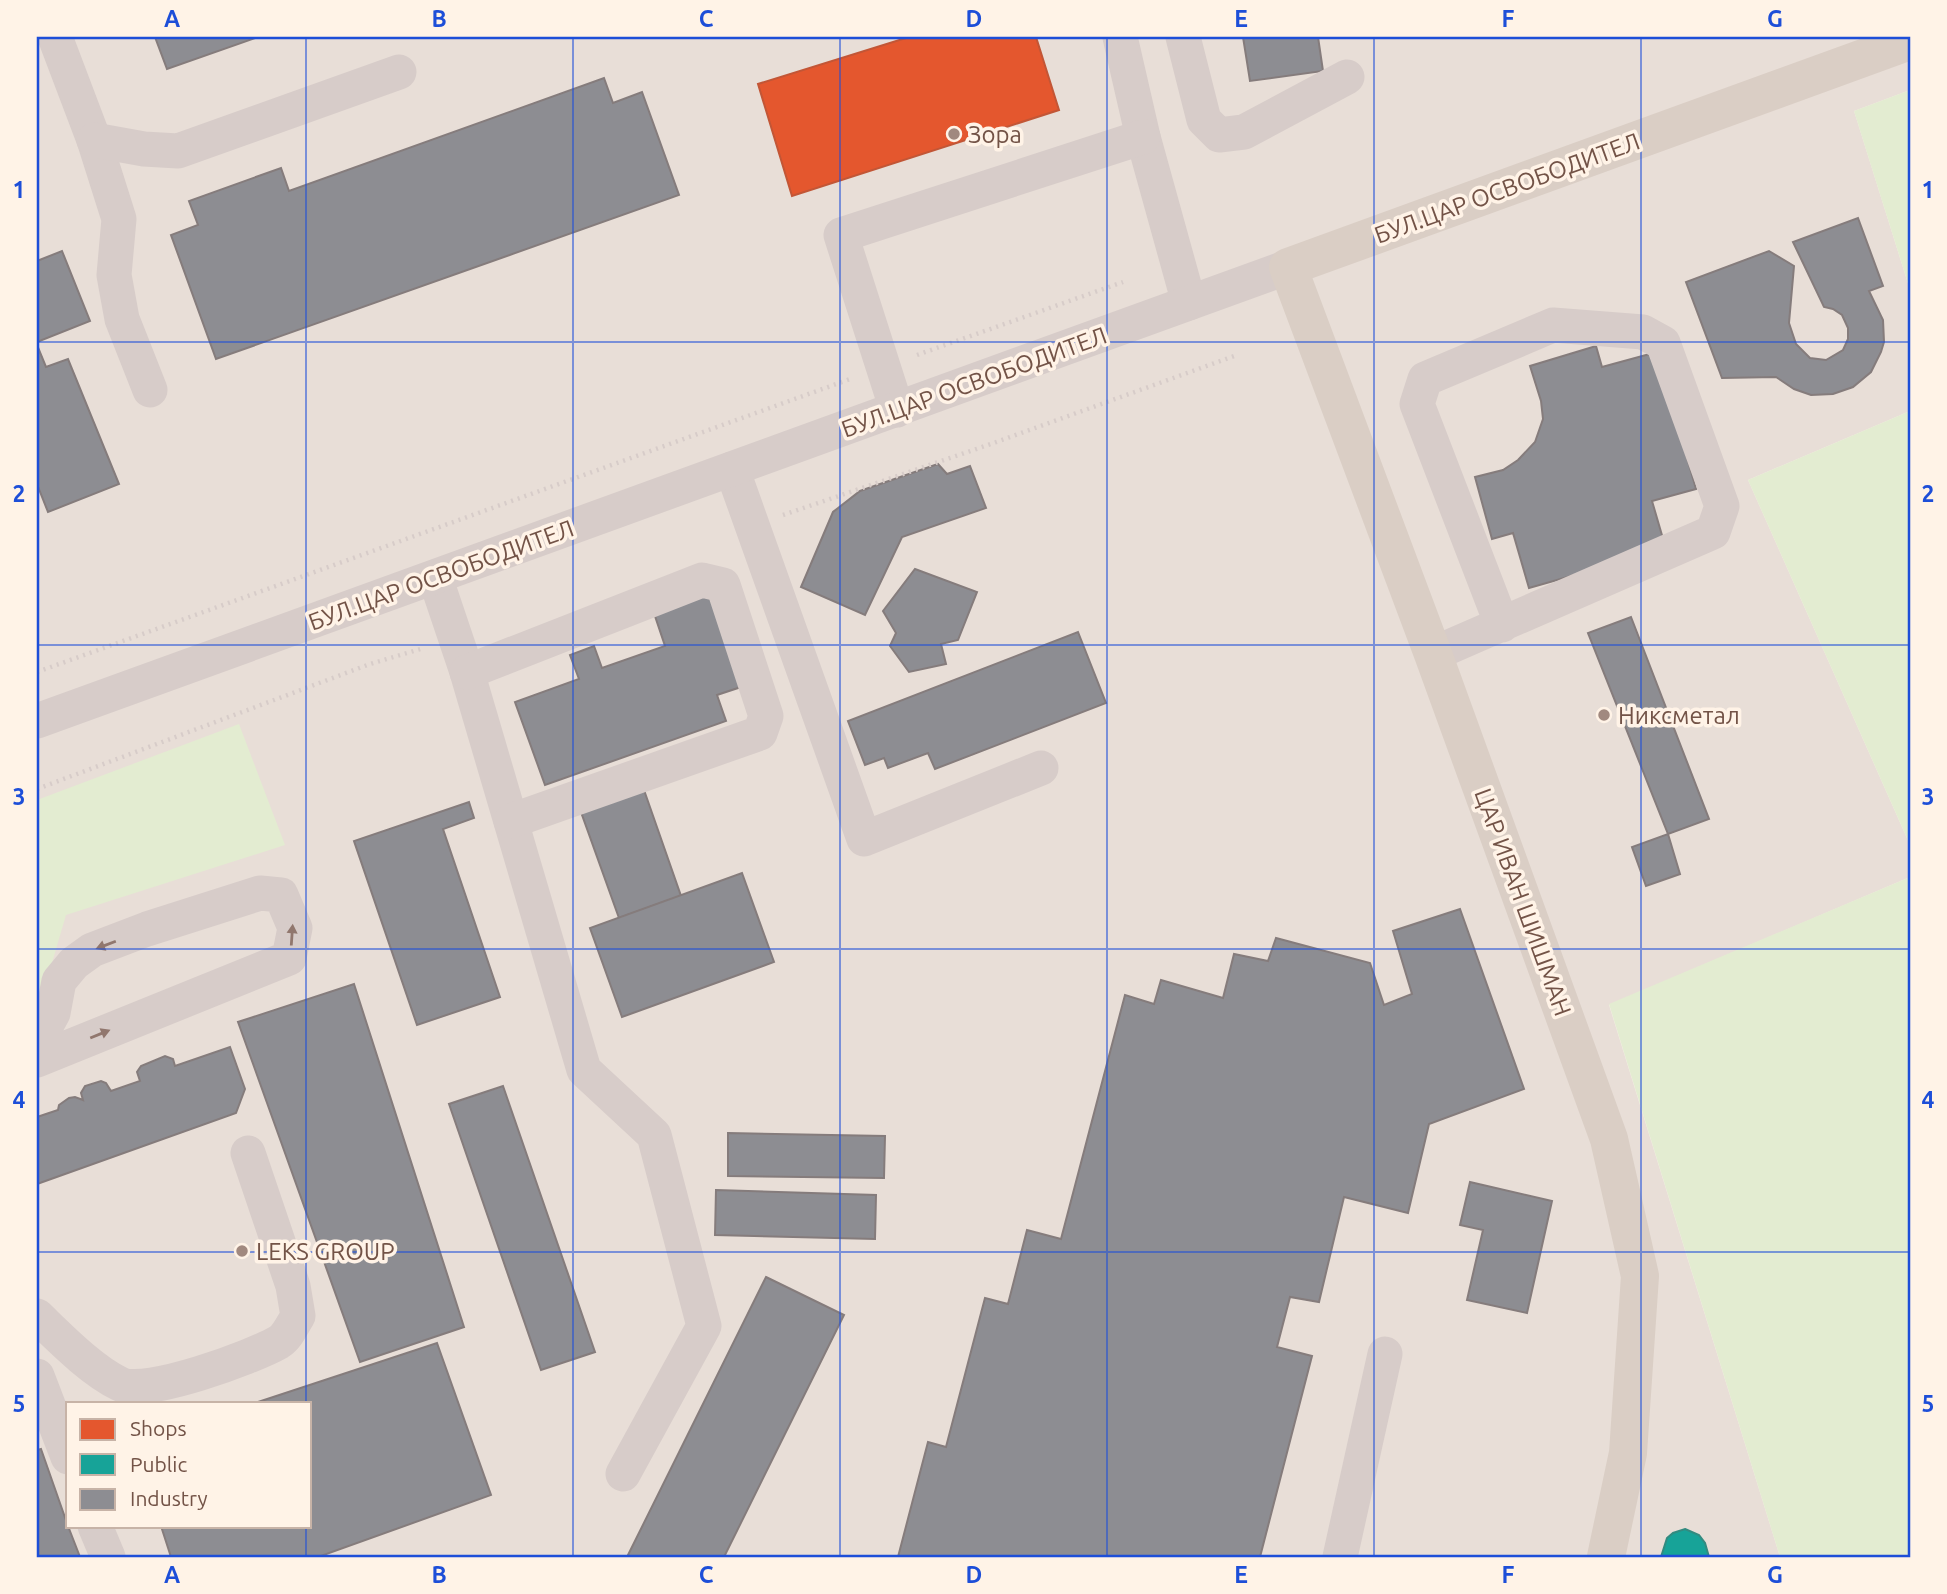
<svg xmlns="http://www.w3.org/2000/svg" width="1947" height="1594" font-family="Ubuntu,sans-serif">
<rect width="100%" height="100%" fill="#f6eee6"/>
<path fill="#e8ded7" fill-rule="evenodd" d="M37 37H1910V90L1854 111 1910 290V411L1748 480 1910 845V877L1609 1005 1780 1557H37ZM68 1403H310V1526H68Z"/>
<g fill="#e3ecd1">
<polygon points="1910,90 1910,290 1854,111"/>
<polygon points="1910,411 1910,845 1748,480"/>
<polygon points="239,724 285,845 66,915 37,1014 37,800"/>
<polygon points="1910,877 1910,1557 1780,1557 1609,1004"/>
</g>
<polygon fill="#e4572e" stroke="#c25636" stroke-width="2" points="909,37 1036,37 1059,110 792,196 758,84"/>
<polygon fill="#17a398" stroke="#338b80" stroke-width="2" points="1685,1529 1699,1535 1705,1543 1709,1557 1661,1557 1667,1538 1673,1533"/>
<g fill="#8d8d92" stroke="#857c7c" stroke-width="2">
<polygon points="155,37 258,37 167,69"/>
<polygon points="1243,37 1318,37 1323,71 1250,81"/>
<polygon points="604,78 613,103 642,92 679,195 216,359 171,235 198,225 189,201 281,168 289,191"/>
<polygon points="1858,218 1883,286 1869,291 1883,320 1884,342 1881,352 1871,372 1853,387 1833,394 1811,395 1794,389 1776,377 1722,378 1686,282 1769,251 1794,266 1789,323 1796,344 1810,358 1826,360 1843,350 1848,339 1848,328 1842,315 1833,309 1824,307 1793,242"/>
<polygon points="62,251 90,321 37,342 37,261"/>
<polygon points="37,345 46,367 68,359 119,484 48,512 37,484"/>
<polygon points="1596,346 1602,367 1657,352 1696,489 1652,501 1666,549 1529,588 1513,533 1492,539 1475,477 1503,470 1518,460 1535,442 1543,419 1541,401 1530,366"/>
<polygon points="938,464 947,474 970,466 986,508 902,537 865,615 801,587 833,512 860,491"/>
<polygon points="915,569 977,592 958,640 941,644 946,664 909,672 890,646 896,633 883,611"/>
<polygon points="714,592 747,685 717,695 726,721 545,785 515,702 579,679 570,655 594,646 602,668 665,646 654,613"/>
<polygon points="1631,617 1709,819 1668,834 1588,633"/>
<polygon points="1078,632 1106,703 935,769 928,753 888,768 884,758 865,765 848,721"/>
<polygon points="644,790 681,896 619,918 581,812"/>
<polygon points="469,802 474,818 443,829 500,997 417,1025 354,841"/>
<polygon points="1668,834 1680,874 1646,886 1632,847"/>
<polygon points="742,873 774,962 622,1017 590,928"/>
<polygon points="1460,909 1524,1089 1429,1124 1408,1213 1344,1197 1319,1302 1290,1297 1277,1347 1312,1356 1260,1557 898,1557 928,1442 946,1447 985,1298 1008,1304 1027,1230 1061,1239 1125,995 1154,1004 1161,980 1223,998 1234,954 1268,961 1276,938 1370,963 1384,1005 1412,994 1393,931"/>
<polygon points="354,984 464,1327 360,1362 238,1022"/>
<polygon points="230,1047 245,1089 236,1113 37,1184 37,1117 58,1110 59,1105 69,1098 75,1097 83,1100 81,1093 85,1086 101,1081 106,1083 111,1091 140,1081 137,1072 141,1066 165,1056 173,1059 175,1066"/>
<polygon points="503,1086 595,1352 541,1370 449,1104"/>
<polygon points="728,1133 885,1136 884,1178 728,1176"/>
<polygon points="1470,1182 1552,1201 1527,1313 1467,1300 1483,1230 1460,1225"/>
<polygon points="716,1190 876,1195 875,1239 715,1235"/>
<polygon points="766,1277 844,1315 724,1557 627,1557"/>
<polygon points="437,1343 491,1495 318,1557 171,1557 161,1526 310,1526 310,1403 255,1403"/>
<polygon points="41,1449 68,1526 80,1557 37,1557 37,1450"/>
</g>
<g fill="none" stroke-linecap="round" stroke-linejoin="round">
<g stroke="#d7ccc9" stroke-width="4.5" stroke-dasharray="2 5" stroke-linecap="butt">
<polyline points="917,355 1123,282"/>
<polyline points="783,515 988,445 1237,355"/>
<polyline points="37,672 853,378"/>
<polyline points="37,789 370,664 424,648"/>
</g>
<g stroke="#d7ccc9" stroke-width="35">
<polyline points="55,37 94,140 119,219 114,275 122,319 150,390"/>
<polyline points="1120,37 1143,137 1189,303"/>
<polyline points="1183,37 1204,120 1219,135 1244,132 1347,77"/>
<polyline points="94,140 144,149 178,151 399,72"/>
<polyline points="897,410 841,235 1143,137"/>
<polyline points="732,469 864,839 1041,768"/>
<polyline points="435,577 467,672 584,1070 654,1135 704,1326 623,1474"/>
<polyline points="1433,654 1713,532 1722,506 1663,343 1643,332 1553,325 1425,379 1417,404 1502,625"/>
<polyline points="467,672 702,580 723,585 766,716 760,733 511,821"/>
<polyline points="37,721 1288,267"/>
<polyline points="37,1042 53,1013 59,981 74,963 92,950 147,929 260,893 281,895 295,928 289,958 37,1060"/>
<path d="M37 1316C60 1338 91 1370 120 1384 145 1397 253 1357 279 1342 287 1337 293 1324 298 1316L293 1286 248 1153"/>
<polyline points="37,1376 68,1457"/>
<polyline points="95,1526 108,1557"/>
<polyline points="1340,1557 1385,1354"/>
</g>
<polyline stroke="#dacec5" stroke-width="38" points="1606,1557 1628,1453 1640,1276 1609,1139 1433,654 1288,267 1910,41"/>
</g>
<defs><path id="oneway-solid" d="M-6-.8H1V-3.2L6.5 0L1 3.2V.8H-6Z" transform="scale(1.75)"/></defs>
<g fill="#91776e">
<use href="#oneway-solid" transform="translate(292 935) rotate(-86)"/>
<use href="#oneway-solid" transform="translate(106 945) rotate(159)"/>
<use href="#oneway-solid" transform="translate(100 1034) rotate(-22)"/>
</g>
<path fill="none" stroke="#1d4ed8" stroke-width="2" stroke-opacity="0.55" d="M306 37V1403M573 37V1557M840 37V1557M1107 37V1557M1374 37V1557M1641 37V1557M37 342H1910M37 645H1910M37 949H1910M37 1252H1910M306 1526V1557"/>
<g fill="#a1897f" stroke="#fff3e7" stroke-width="2.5">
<circle cx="954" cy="134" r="7"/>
<circle cx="1604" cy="715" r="7"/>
<circle cx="242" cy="1251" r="7"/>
</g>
<g text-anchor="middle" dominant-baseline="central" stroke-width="7" stroke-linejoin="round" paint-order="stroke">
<g font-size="24" fill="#735347" stroke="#fff3e7" text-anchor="start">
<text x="968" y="134">Зора</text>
<text x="1618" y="715">Никсметал</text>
<text x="256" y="1251">LEKS GROUP</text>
</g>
<g font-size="24" fill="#735347" stroke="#fff3e7">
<text transform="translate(1507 188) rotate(-20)">БУЛ.ЦАР ОСВОБОДИТЕЛ</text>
<text transform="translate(974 382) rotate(-20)">БУЛ.ЦАР ОСВОБОДИТЕЛ</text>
<text transform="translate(441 575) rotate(-20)">БУЛ.ЦАР ОСВОБОДИТЕЛ</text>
<text transform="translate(1523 902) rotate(70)">ЦАР ИВАН ШИШМАН</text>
</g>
</g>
<rect width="1947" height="1594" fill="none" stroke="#fff3e7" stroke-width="77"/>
<rect x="66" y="1402" width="245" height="126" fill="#fff3e7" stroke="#c7b3a7" stroke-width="2"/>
<rect x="80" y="1419" width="35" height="21" fill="#e4572e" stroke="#c7b3a7" stroke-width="2"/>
<text x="130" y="1436" font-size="21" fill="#735347">Shops</text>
<rect x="80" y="1454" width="35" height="21" fill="#17a398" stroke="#c7b3a7" stroke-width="2"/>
<text x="130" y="1472" font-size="21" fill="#735347">Public</text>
<rect x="80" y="1489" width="35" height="21" fill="#8d8d92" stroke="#c7b3a7" stroke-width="2"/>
<text x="130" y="1506" font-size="21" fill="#735347">Industry</text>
<rect x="38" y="38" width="1871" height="1518" fill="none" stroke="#1d4ed8" stroke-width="2.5"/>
<g font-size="23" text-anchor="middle" font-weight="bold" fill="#1d4ed8">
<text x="172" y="27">A</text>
<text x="439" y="27">B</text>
<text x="706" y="27">C</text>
<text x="974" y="27">D</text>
<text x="1241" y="27">E</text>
<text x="1508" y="27">F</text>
<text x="1775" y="27">G</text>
<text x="19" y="198">1</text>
<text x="1928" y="198">1</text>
<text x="19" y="502">2</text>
<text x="1928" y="502">2</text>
<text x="19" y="805">3</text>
<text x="1928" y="805">3</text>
<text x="19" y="1108">4</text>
<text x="1928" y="1108">4</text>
<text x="19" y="1412">5</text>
<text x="1928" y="1412">5</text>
<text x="172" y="1583">A</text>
<text x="439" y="1583">B</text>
<text x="706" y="1583">C</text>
<text x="974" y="1583">D</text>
<text x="1241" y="1583">E</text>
<text x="1508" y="1583">F</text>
<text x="1775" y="1583">G</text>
</g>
</svg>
